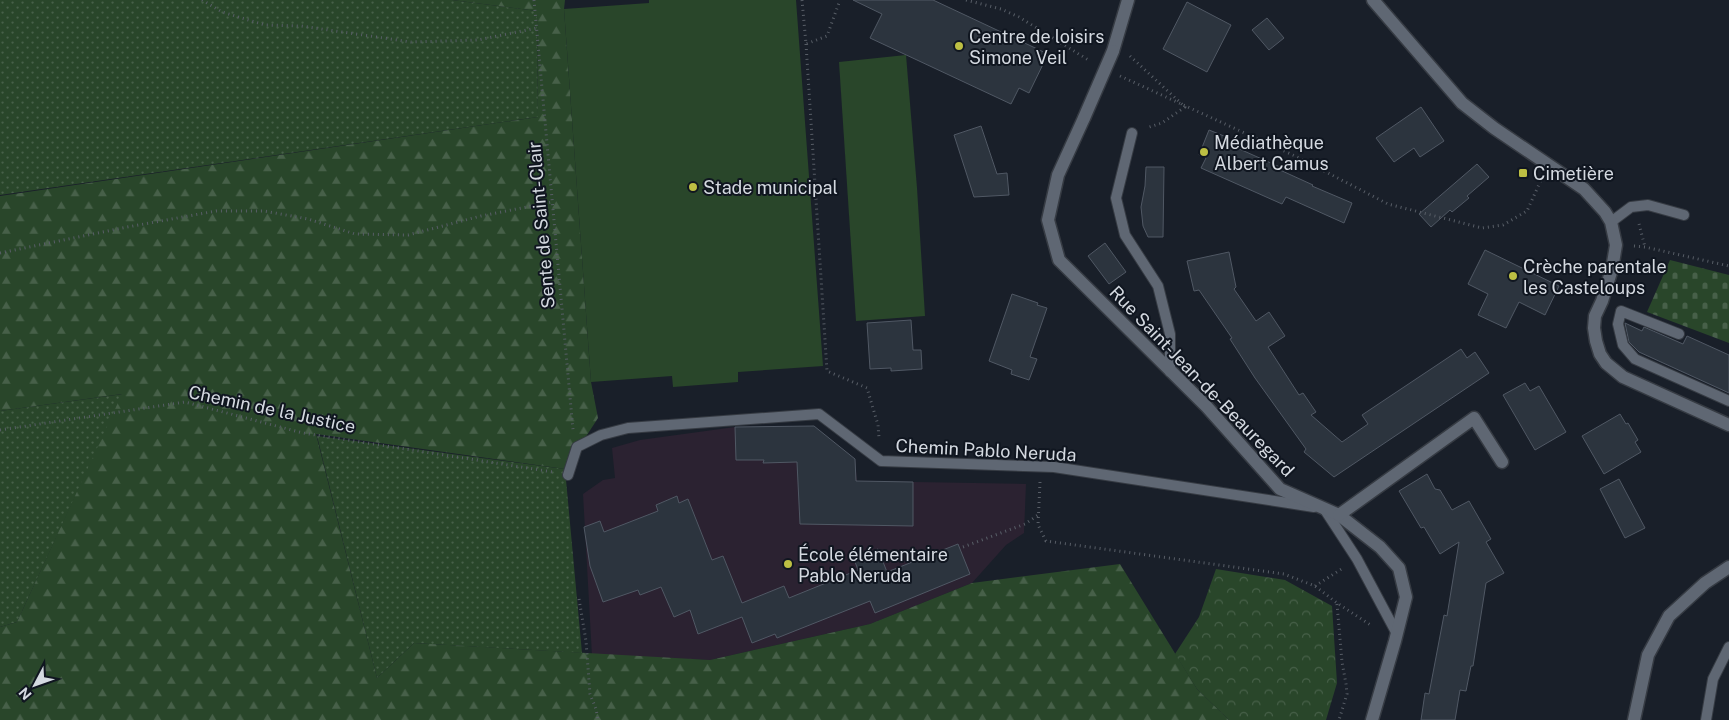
<svg xmlns="http://www.w3.org/2000/svg" width="1729" height="720" font-family="'Public Sans',sans-serif">
<defs>
<pattern id="grass-dots" width="8" height="8" patternUnits="userSpaceOnUse" patternTransform="scale(1.25)"><rect width="8" height="8" fill="#29462a"/><path d="M2 2h.1M6 6h.1" fill="none" stroke="#476049" stroke-width="1.8" stroke-linecap="round"/></pattern>
<pattern id="forest-firs" width="22" height="20" patternUnits="userSpaceOnUse" patternTransform="scale(1.25)"><rect width="22" height="20" fill="#29462a"/><path d="M5 1l3.5 6h-7zM16 11l3.5 6h-7z" fill="#476049"/></pattern>
<pattern id="cemetery-stones" width="16" height="16" patternUnits="userSpaceOnUse" patternTransform="scale(1.25)"><rect width="16" height="16" fill="#29462a"/><path d="M2 7V4a2 2 0 0 1 4 0v3zM10 15v-3a2 2 0 0 1 4 0v3z" fill="#476049"/></pattern>
<pattern id="park-crowns" width="20" height="18" patternUnits="userSpaceOnUse" patternTransform="scale(1.25)"><rect width="20" height="18" fill="#29462a"/><path d="M2 6a3 3 0 1 1 6 0M12 15a3 3 0 1 1 6 0" fill="none" stroke="#476049"/></pattern>
</defs>
<rect width="100%" height="100%" fill="#191f29"/>
<polygon fill="#2b2231" points="735,427 816,428 855,459 857,481 1026,484 1024,533 1006,545 972,583 870,624 710,660 592,656 583,494 603,480 615,478 612,448 640,440"/>
<g fill="url(#grass-dots)">
<polygon points="0,0 452,0 537,11 538,117 0,195"/>
<polygon points="123,394 17,622 0,627 0,411"/>
<polygon points="317,436 565,469 582,653 414,643 377,678"/>
</g>
<polygon fill="url(#forest-firs)" points="452,0 565,0 564,9 591,382 598,418 565,469 316,434 377,678 414,643 710,660 870,624 972,583 1120,564 1197,689 1229,720 0,720 0,627 17,622 122,394 0,411 0,196 538,117 537,11"/>
<polygon fill="url(#cemetery-stones)" points="1670,260 1729,275 1729,343 1647,312"/>
<polygon fill="url(#park-crowns)" points="1216,569 1285,580 1332,606 1337,683 1326,720 1229,720 1197,689 1175,654 1199,617"/>
<g fill="#29462a">
<polygon points="649,0 796,0 823,366 738,372 738,382 673,387 672,376 591,382 564,9 649,3"/>
<polygon points="906,55 917,188 925,316 856,321 839,62"/>
</g>
<g fill="#2c343e" stroke="#505864">
<polygon points="853,0 933,0 1048,54 1029,93 1019,88 1011,104 870,38 882,14"/>
<polygon points="1187,2 1231,25 1207,72 1163,49"/>
<polygon points="1267,18 1284,38 1269,50 1252,30"/>
<polygon points="1421,107 1444,141 1420,157 1414,148 1394,162 1376,138"/>
<polygon points="981,126 997,174 1007,173 1009,195 974,197 954,135"/>
<polygon points="1209,130 1229,138 1226,143 1282,168 1280,170 1313,185 1312,186 1352,203 1344,223 1286,197 1282,204 1201,168 1206,158 1199,155"/>
<polygon points="1477,164 1489,177 1467,196 1469,198 1452,212 1450,210 1431,227 1419,214"/>
<polygon points="1146,167 1164,167 1163,237 1148,237 1143,226 1141,207 1145,186"/>
<polygon points="1105,243 1126,272 1109,284 1088,256"/>
<polygon points="1485,250 1559,286 1545,315 1519,302 1506,328 1478,315 1488,294 1468,284"/>
<polygon points="1229,252 1236,287 1234,289 1256,321 1269,312 1285,336 1268,347 1299,395 1303,393 1316,412 1311,415 1342,442 1368,424 1362,415 1461,349 1467,358 1475,352 1489,373 1334,477 1304,452 1306,449 1255,378 1230,339 1232,338 1199,290 1194,291 1187,261"/>
<polygon points="1012,294 1038,303 1037,305 1047,308 1030,357 1037,359 1029,380 1011,374 1012,370 989,361"/>
<polygon points="911,320 913,350 921,350 922,369 891,371 891,368 870,369 867,323"/>
<polygon points="1625,323 1642,331 1644,327 1683,344 1687,336 1729,355 1729,393 1639,352 1629,342"/>
<polygon points="1525,383 1530,391 1539,386 1566,432 1535,450 1503,395"/>
<polygon points="1620,414 1626,424 1628,423 1638,440 1635,442 1641,452 1604,474 1582,436"/>
<polygon points="814,426 855,459 856,481 913,482 913,526 800,524 797,462 763,463 764,460 736,460 735,427"/>
<polygon points="1427,474 1435,489 1440,490 1452,510 1469,501 1491,539 1486,542 1504,573 1486,583 1473,666 1471,666 1466,691 1460,690 1455,720 1421,720 1425,693 1429,694 1444,615 1447,616 1459,542 1440,554 1424,527 1421,528 1399,491"/>
<polygon points="1619,479 1645,528 1625,538 1600,489"/>
<polygon points="677,496 679,503 688,499 712,560 723,556 742,603 784,586 789,598 858,570 854,559 878,549 887,572 958,544 970,574 875,613 870,601 777,638 775,634 752,643 742,617 698,634 690,610 674,617 661,587 640,595 638,590 603,602 590,566 584,527 600,521 604,532 658,511 656,505"/>
</g>
<g fill="none" stroke-linecap="round" stroke-linejoin="round">
<g stroke="#363b43" stroke-width="12">
<g id="lane">
<polyline points="1132,133 1116,198 1125,235 1158,286 1170,334 1170,372"/>
<polyline points="1611,222 1631,207 1648,205 1684,215"/>
<polyline points="1679,334 1621,311 1618,324 1623,345 1635,359 1729,401"/>
<polyline points="568,475 577,447 601,435 628,428 819,414 881,461 1054,467 1314,507"/>
<polyline points="1325,510 1357,559 1397,634"/>
<polyline points="1706,720 1713,679 1729,647"/>
</g>
</g>
<g stroke="#363b43" stroke-width="15">
<g id="street">
<polyline points="1373,0 1462,103 1494,128 1584,189 1605,212 1611,222 1616,245 1612,269 1602,301 1595,316 1594,328 1596,341 1600,354 1606,363 1623,377 1729,425"/>
<polyline points="1113,51 1128,0"/>
<polyline points="1084,118 1058,175 1048,220 1059,260 1207,407 1280,489 1339,515 1380,547 1399,568 1406,597 1395,641 1372,720"/>
<polyline points="1339,515 1474,418 1502,462"/>
<polyline points="1634,720 1648,655 1669,616 1705,583 1729,567"/>
</g>
</g>
<g stroke="#585e67" stroke-width="3" stroke-dasharray="1 4" stroke-linecap="butt">
<polyline points="202,0 222,12 265,25 301,26 411,42 478,40 537,28"/>
<polyline points="534,0 573,430"/>
<polyline points="802,0 806,44 827,36 840,0"/>
<polyline points="966,0 1001,9 1019,17 1090,61"/>
<polyline points="806,44 827,371 867,388 878,425 879,438"/>
<polyline points="1130,56 1185,107 1162,123 1146,128"/>
<polyline points="1120,76 1295,156 1388,204 1482,228 1503,225 1527,211 1541,180"/>
<polyline points="1639,224 1645,247"/>
<polyline points="1634,246 1645,247 1729,266"/>
<polyline points="0,253 122,228 216,211 264,211 308,219 355,234 408,235 481,216 552,202"/>
<polyline points="0,430 185,402 303,433 553,472"/>
<polyline points="1040,482 1038,525 1046,541 1284,574 1315,586 1337,603 1372,626"/>
<polyline points="963,547 1025,524 1038,515"/>
<polyline points="1315,586 1343,568"/>
<polyline points="579,599 586,641 590,694 596,709 598,720"/>
<polyline points="1337,604 1342,662 1346,684 1347,694 1339,720"/>
</g>
<use href="#lane" stroke="#5f6773" stroke-width="10"/>
<use href="#street" stroke="#5f6773" stroke-width="12"/>
<g stroke="#363b43" stroke-width="15" stroke-linecap="butt">
<polyline id="street-bridge" points="1084,118 1113,51"/>
</g>
<use href="#street-bridge" stroke="#5f6773" stroke-width="12"/>
</g>
<g fill="#bdbf43" stroke="#101620" stroke-width="2">
<circle cx="959" cy="46" r="5"/>
<circle cx="1204" cy="152" r="5"/>
<rect x="1518" y="168" width="10" height="10" rx="2.5"/>
<circle cx="693" cy="187" r="5"/>
<circle cx="1513" cy="276" r="5"/>
<circle cx="788" cy="564" r="5"/>
</g>
<g text-anchor="middle" dominant-baseline="central" stroke-width="4" stroke-linejoin="round" paint-order="stroke">
<g font-size="18" fill="#d4d9e0" stroke="#101620" text-anchor="start">
<text x="969" y="36">Centre de loisirs<tspan x="969" dy="21">Simone Veil</tspan></text>
<text x="1214" y="142">Médiathèque<tspan x="1214" dy="21">Albert Camus</tspan></text>
<text x="1533" y="173">Cimetière</text>
<text x="703" y="187">Stade municipal</text>
<text x="1523" y="266">Crèche parentale<tspan x="1523" dy="21">les Casteloups</tspan></text>
<text x="798" y="554">École élémentaire<tspan x="798" dy="21">Pablo Neruda</tspan></text>
</g>
<g font-size="18" fill="#d4d9e0" stroke="#101620">
<text transform="translate(541 225) rotate(-95)">Sente de Saint-Clair</text>
<text transform="translate(1202 381) rotate(46)">Rue Saint-Jean-de-Beauregard</text>
<text transform="translate(272 409) rotate(12)">Chemin de la Justice</text>
<text transform="translate(986 450) rotate(3)">Chemin Pablo Neruda</text>
</g>
</g>
<g transform="translate(35 685) rotate(229)" stroke="#101620" stroke-width="4" paint-order="stroke">
<path d="M0-4L9 19L0 12L-9 19Z" fill="#d4d9e0"/>
<text y="-8" font-size="14" font-weight="bold" text-anchor="middle" fill="#d4d9e0">N</text>
</g>
</svg>
